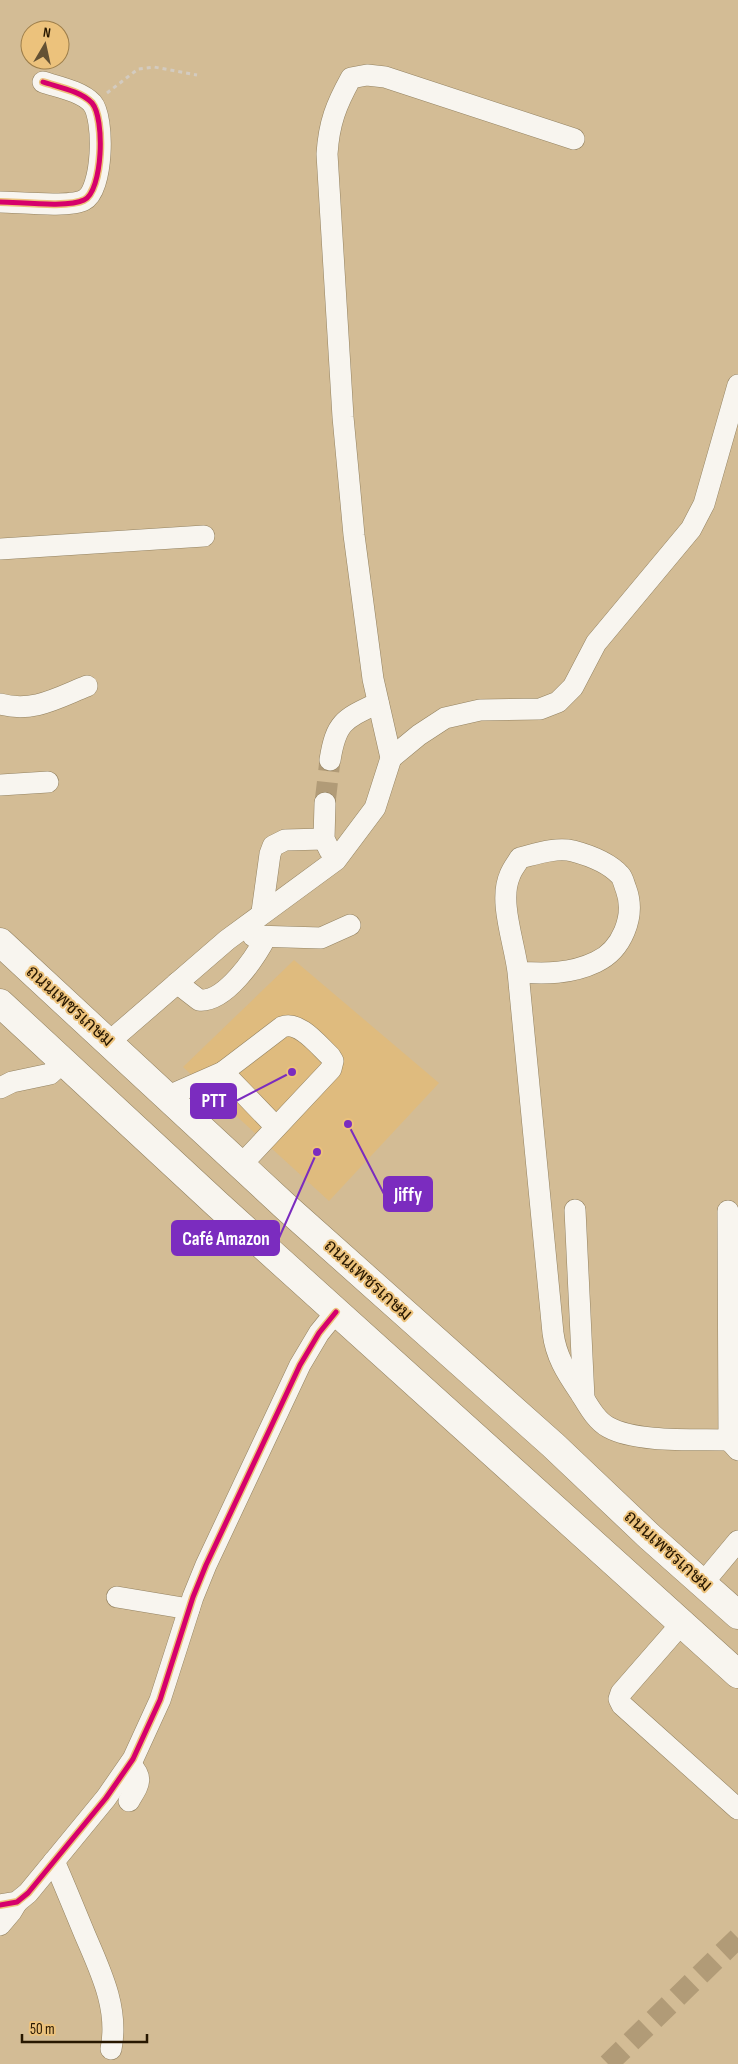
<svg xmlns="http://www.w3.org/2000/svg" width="738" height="2064" font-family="'Sofia Sans Condensed',Sarabun,sans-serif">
<rect width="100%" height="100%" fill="#d3bc95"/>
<polygon fill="#dfbb7e" points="294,960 439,1083 329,1201 183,1067"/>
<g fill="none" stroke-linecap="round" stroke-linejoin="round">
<g stroke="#b19b77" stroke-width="21" stroke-dasharray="21 11" stroke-linecap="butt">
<polyline points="325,803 330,760"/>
<polyline points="608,2064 738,1938"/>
</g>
<g stroke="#938261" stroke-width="22">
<g id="minor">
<path d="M0 202C18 202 69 208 84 200 103 191 105 118 92 103 81 91 58 87 43 82"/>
<polyline points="0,549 204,536"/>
<path d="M0 704C33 713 57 698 87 686"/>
<polyline points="391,758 419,735 445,718 480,710 540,709 558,702 573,687 596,643 691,529 704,504 738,385"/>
<path d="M330 760C336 722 344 719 378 703"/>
<polyline points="0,785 48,782"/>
<polyline points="325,803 324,839 330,851"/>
<polyline points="262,912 270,854 273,846 285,840 324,839"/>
<polyline points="253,936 321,938 350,925"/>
<path d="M518 972C545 974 571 974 596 962 622 950 636 916 626 889 624 884 623 878 620 875 609 863 588 855 573 851 556 847 536 854 520 858 517 863 512 869 510 875 498 901 515 944 518 972L553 1333C556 1356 566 1372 579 1391 587 1403 595 1420 608 1427 637 1443 695 1439 729 1440"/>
<path d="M177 983 199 1000C225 1003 255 958 266 937"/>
<path d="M109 1042 227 940 336 860 375 808 391 758 373 679 354 535 343 417 327 154C329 123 336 105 351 78L367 75 385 77 574 139"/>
<polyline points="223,1072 276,1127"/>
<polyline points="0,1088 12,1082 50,1074 64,1061"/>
<path d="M166 1097 223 1072 282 1027C299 1020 318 1045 330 1056L333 1061 331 1069 241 1165"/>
<polyline points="575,1210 584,1398"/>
<polyline points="728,1211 729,1440 738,1450"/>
<polyline points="703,1583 738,1541"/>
<polyline points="117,1597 189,1609"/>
<polyline points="682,1623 621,1693 619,1699 622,1705 738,1809"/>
<path d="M129 1801C138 1785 145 1779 130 1764"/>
<path d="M54 1861C65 1886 75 1911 85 1935 101 1972 119 2009 111 2049"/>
<polyline points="0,1905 17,1902 28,1893 106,1798 133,1759 160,1700 193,1597 206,1565 300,1365 319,1333 336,1312"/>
<polyline points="0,1925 11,1912 17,1902"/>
</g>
</g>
<g stroke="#938261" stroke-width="29">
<g id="major">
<polyline points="0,942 287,1208 553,1445 650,1537 738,1615"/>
<polyline points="0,1003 218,1205 738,1674"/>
</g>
</g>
<polyline stroke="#d3cbc0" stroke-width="3" stroke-dasharray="4 4" stroke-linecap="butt" points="107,93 138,69 154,67 197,75"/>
<use href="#minor" stroke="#f8f5ef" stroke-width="21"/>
<use href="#major" stroke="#f8f5ef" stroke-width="28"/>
<g stroke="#ecc27c" stroke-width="8">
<g id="cycleway">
<path d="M0 202C18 202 69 208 84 200 103 191 105 118 92 103 81 91 58 87 43 82"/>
<polyline points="0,1905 17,1902 28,1893 106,1798 133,1759 160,1700 193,1597 206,1565 300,1365 319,1333 336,1312"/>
</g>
</g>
<use href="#cycleway" stroke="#d6006c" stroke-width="5"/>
</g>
<g text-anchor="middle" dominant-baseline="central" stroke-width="4" stroke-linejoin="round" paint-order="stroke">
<g font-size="18" fill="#271700" stroke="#ecc27c">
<text transform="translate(70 1006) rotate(42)">ถนนเพชรเกษม</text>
<text transform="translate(368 1280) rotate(42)">ถนนเพชรเกษม</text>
<text transform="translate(668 1551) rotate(42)">ถนนเพชรเกษม</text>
</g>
</g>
<path fill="none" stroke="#7b2cbf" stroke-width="2" d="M292 1072L236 1101M348 1124L384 1194M317 1152L279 1238"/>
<g fill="#7b2cbf" stroke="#ecc27c" stroke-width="2">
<circle cx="292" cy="1072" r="5"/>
<circle cx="348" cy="1124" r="5"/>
<circle cx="317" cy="1152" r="5"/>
</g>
<g fill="#7b2cbf" stroke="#7b2cbf" stroke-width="2">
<rect x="191" y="1084" width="45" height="34" rx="5"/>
<rect x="384" y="1177" width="48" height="34" rx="5"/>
<rect x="172" y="1221" width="107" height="34" rx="5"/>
</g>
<g font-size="19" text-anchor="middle" font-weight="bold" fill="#fff">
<text x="214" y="1107">PTT</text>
<text x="408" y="1201">Jiffy</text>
<text x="226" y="1245">Café Amazon</text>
</g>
<g transform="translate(45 45) rotate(9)"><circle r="24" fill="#ecc27c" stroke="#9d7e4a"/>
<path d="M0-4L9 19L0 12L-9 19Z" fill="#635134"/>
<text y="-8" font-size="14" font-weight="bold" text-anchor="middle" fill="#271700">N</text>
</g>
<path d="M22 2034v8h125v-8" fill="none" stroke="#271700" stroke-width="2.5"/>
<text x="30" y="2034" font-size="15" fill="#271700" stroke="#ecc27c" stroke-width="4" paint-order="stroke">50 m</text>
</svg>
